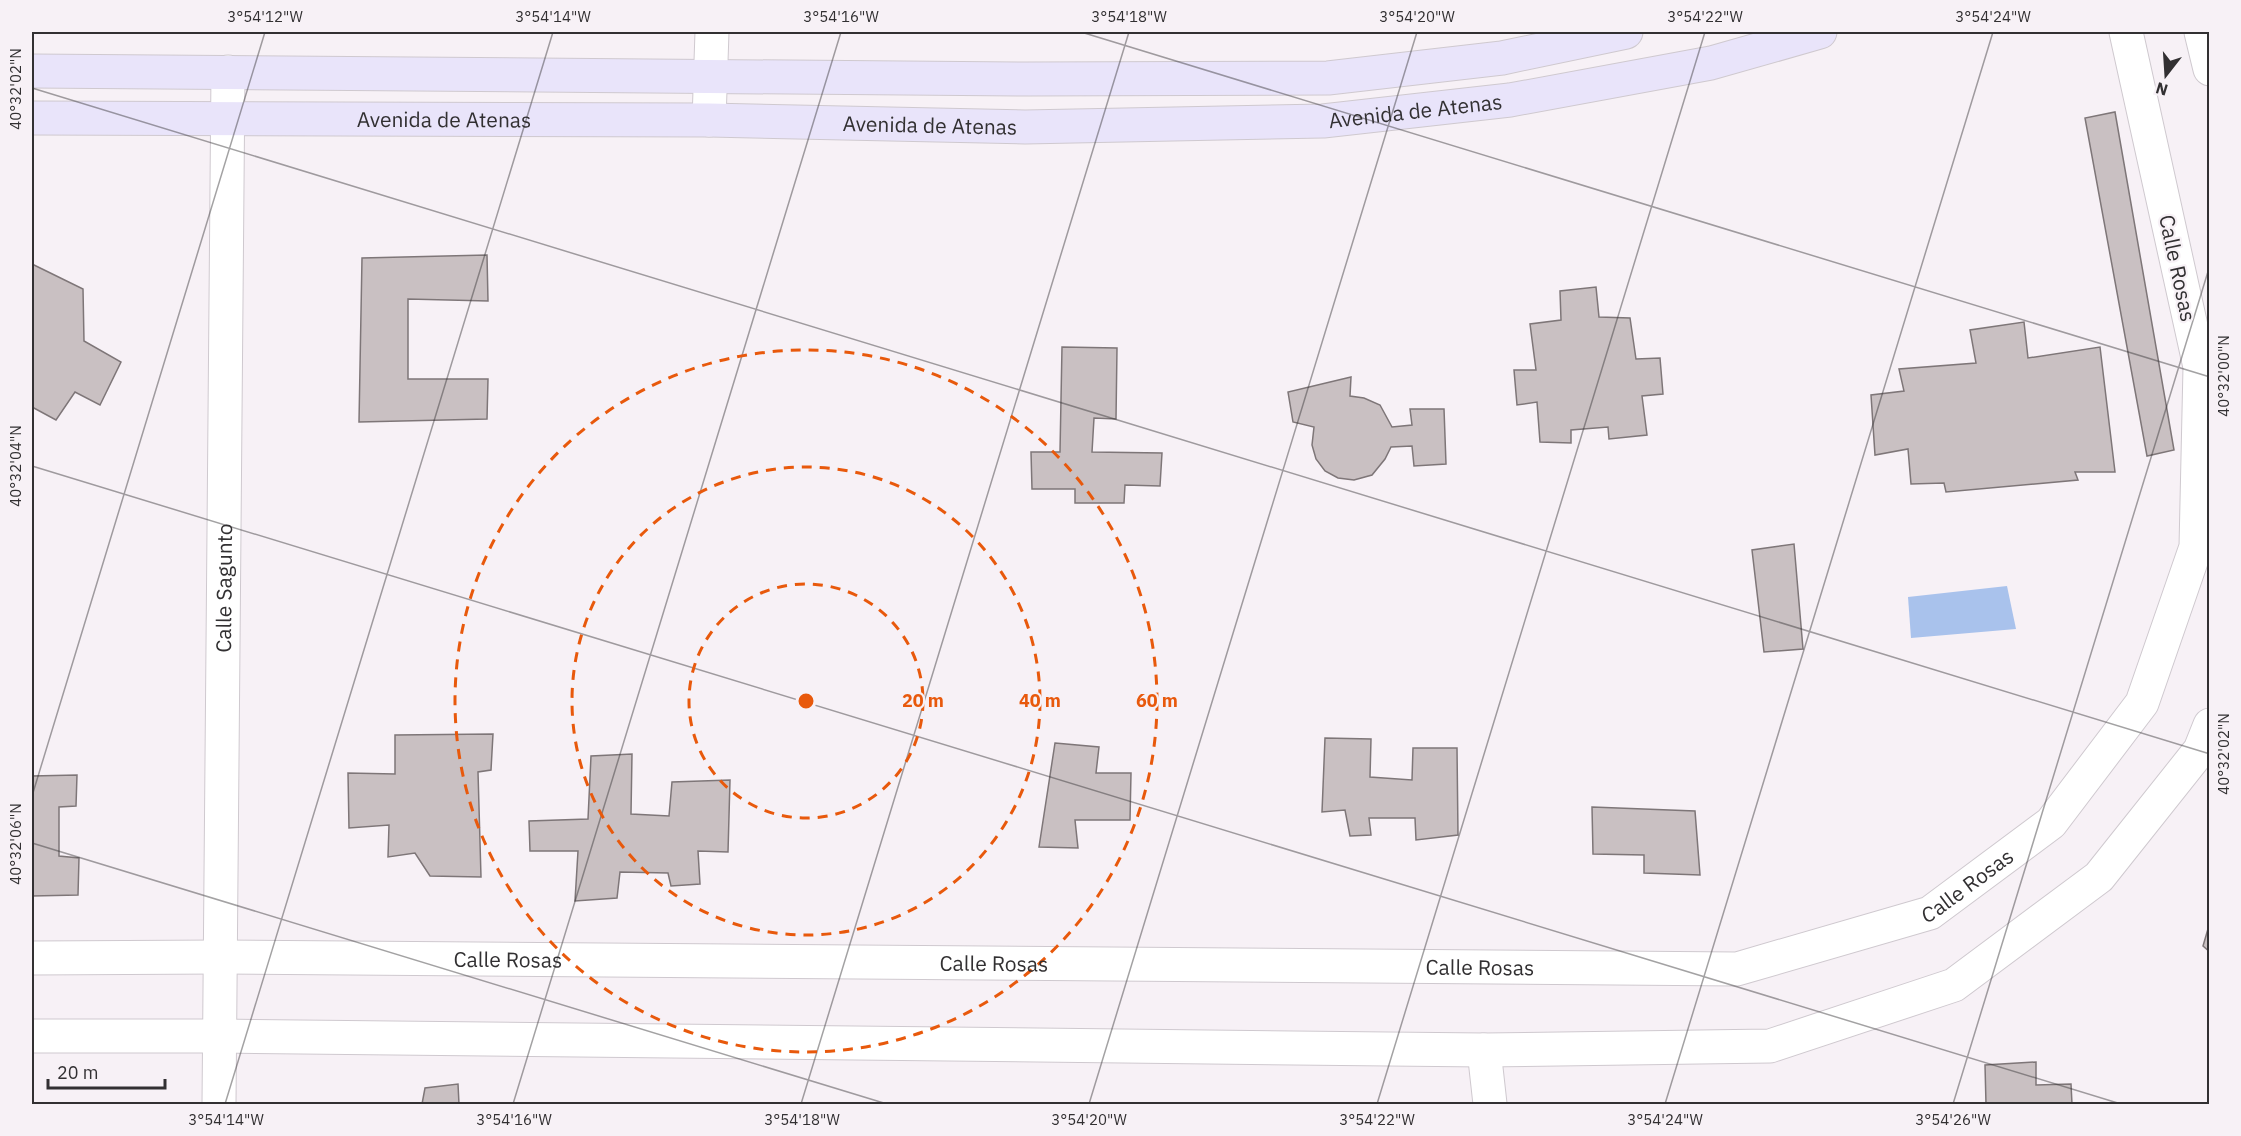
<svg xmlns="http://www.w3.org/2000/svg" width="2241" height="1136" font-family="'IBM Plex Sans',sans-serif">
<rect width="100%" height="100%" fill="#f7f1f6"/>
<polygon fill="#a9c2ec" points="2007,586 2016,629 1911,638 1908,597"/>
<g fill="#c9c0c2" stroke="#7e7678" stroke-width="1.5">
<polygon points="2115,112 2174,450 2147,456 2085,118"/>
<polygon points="487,255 488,301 408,299 408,379 488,379 487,419 359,422 362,258"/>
<polygon points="32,264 83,289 84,341 121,362 100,405 75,392 56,420 32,407"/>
<polygon points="1596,287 1599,317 1630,318 1636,359 1660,358 1663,394 1642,396 1647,435 1609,439 1608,427 1571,430 1571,443 1540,442 1537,402 1517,405 1514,370 1536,370 1530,324 1561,320 1560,291"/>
<polygon points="2024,322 2028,358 2100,347 2115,472 2075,472 2078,480 1946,492 1944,483 1911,484 1908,449 1875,455 1871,395 1904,391 1899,369 1976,363 1970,330"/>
<polygon points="1062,347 1117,348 1116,419 1094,418 1092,452 1162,453 1160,486 1125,485 1124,503 1075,503 1075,489 1032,489 1031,452 1060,452"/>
<polygon points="1351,377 1350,396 1364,398 1380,405 1392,427 1412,425 1410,409 1444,409 1446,464 1414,466 1412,446 1391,447 1385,459 1372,475 1354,480 1338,478 1325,471 1316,459 1312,445 1314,427 1293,422 1288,392"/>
<polygon points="1794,544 1803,649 1764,652 1752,550"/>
<polygon points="493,734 491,770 478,772 481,877 430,876 415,853 388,857 389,825 349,828 348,773 395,774 395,735"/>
<polygon points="1325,738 1371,739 1370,777 1412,780 1413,748 1457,748 1458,835 1416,840 1415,818 1369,818 1371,835 1350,836 1345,810 1322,812"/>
<polygon points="1055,743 1099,747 1096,773 1131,773 1130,820 1075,820 1078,848 1039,847"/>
<polygon points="632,754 631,814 669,816 672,782 730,780 728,852 698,851 700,884 671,886 668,873 620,872 617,898 575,901 578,851 530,851 529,821 588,819 591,756"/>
<polygon points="77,775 76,806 59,807 59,856 79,858 78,895 32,896 32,776"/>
<polygon points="1592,807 1695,811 1700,875 1644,873 1644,855 1593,854"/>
<polygon points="2210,922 2210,952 2203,946"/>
<polygon points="2036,1062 2036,1085 2071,1084 2072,1104 1986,1104 1985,1065"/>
<polygon points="458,1084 459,1104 422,1104 425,1088"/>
</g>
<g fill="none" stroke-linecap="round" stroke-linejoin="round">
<g stroke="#cfc9cf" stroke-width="35">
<g id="street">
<polyline points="2201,32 2210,69"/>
<polyline points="709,120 712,32"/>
<path id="s1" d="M32 958 221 957 1737 969 1930 913 2051 823 2142 703 2196 547 2200 367 2126 32"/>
<polyline points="32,1036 220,1036 1484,1050 1770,1046 1954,985 2099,877 2200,750 2210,725"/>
<polyline points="1484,1050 1490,1104"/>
<path id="s2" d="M219 1104 228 72"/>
</g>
</g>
<g stroke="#cfc9cf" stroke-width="35">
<g id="secondary">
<polyline points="32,71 1027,79 1328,78 1502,58 1626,32"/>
<path id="s3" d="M32 118 709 120 1025 127 1323 121 1510 100 1711 63 1820 32"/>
</g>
</g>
<use href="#street" stroke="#fff" stroke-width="33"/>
<use href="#secondary" stroke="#e9e4fa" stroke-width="33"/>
</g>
<path fill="none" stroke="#323032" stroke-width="1.5" stroke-opacity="0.45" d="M1081 32 2210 377M32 88 2210 754M32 466 2121 1104M32 796 265 32M32 843 887 1104M225 1104 553 32M513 1104 841 32M801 1104 1129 32M1089 1104 1417 32M1377 1104 1705 32M1665 1104 1993 32M1953 1104 2210 265"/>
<g fill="none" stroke="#e8590c" stroke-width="3" stroke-dasharray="10 8">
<circle cx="806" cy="701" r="117"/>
<circle cx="806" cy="701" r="234"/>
<circle cx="806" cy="701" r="351"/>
</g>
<g text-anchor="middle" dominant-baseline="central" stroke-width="4.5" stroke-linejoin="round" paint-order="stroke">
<g font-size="21" fill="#323032" stroke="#f7f1f6">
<text stroke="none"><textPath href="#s3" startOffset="1384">Avenida de Atenas</textPath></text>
<text stroke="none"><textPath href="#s3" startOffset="412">Avenida de Atenas</textPath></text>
<text stroke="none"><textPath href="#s3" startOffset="898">Avenida de Atenas</textPath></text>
<text transform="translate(2178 268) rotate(78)">Calle Rosas</text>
<text stroke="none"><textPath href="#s2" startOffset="516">Calle Sagunto</textPath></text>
<text stroke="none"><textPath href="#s1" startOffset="1952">Calle Rosas</textPath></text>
<text stroke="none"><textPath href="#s1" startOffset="476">Calle Rosas</textPath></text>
<text stroke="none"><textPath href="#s1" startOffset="962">Calle Rosas</textPath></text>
<text stroke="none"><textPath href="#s1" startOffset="1448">Calle Rosas</textPath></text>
</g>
</g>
<circle cx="806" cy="701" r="9" fill="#e8590c" stroke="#f7f1f6" stroke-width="3"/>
<g font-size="18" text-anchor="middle" font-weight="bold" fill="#e8590c" stroke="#f7f1f6" stroke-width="4.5" stroke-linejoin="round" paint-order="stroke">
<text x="923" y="707">20 m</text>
<text x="1040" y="707">40 m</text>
<text x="1157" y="707">60 m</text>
</g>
<rect width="2241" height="1136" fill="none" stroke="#f7f1f6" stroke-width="66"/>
<g transform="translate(2166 75) rotate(197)" stroke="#f7f1f6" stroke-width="4.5" paint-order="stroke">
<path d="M0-4.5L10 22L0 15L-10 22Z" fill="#323032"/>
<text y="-9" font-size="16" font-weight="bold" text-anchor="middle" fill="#323032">N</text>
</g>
<path d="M48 1079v9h117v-9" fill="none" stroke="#323032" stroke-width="3"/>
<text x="57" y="1079" font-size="18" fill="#323032" stroke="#f7f1f6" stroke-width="4.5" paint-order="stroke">20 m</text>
<rect x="33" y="33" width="2175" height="1070" fill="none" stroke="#323032" stroke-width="2"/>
<g font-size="15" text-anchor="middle" fill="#323032">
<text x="265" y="22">3°54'12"W</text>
<text x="553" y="22">3°54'14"W</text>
<text x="841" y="22">3°54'16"W</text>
<text x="1129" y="22">3°54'18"W</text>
<text x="1417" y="22">3°54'20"W</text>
<text x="1705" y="22">3°54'22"W</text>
<text x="1993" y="22">3°54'24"W</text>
<text transform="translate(16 89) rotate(-90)" y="5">40°32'02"N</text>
<text transform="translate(2224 376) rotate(-90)" y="5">40°32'00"N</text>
<text transform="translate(16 466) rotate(-90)" y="5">40°32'04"N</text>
<text transform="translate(2224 754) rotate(-90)" y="5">40°32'02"N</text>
<text transform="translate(16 844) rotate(-90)" y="5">40°32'06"N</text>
<text x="226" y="1125">3°54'14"W</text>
<text x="514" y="1125">3°54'16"W</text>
<text x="802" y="1125">3°54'18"W</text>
<text x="1089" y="1125">3°54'20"W</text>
<text x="1377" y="1125">3°54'22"W</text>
<text x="1665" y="1125">3°54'24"W</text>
<text x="1953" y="1125">3°54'26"W</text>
</g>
</svg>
